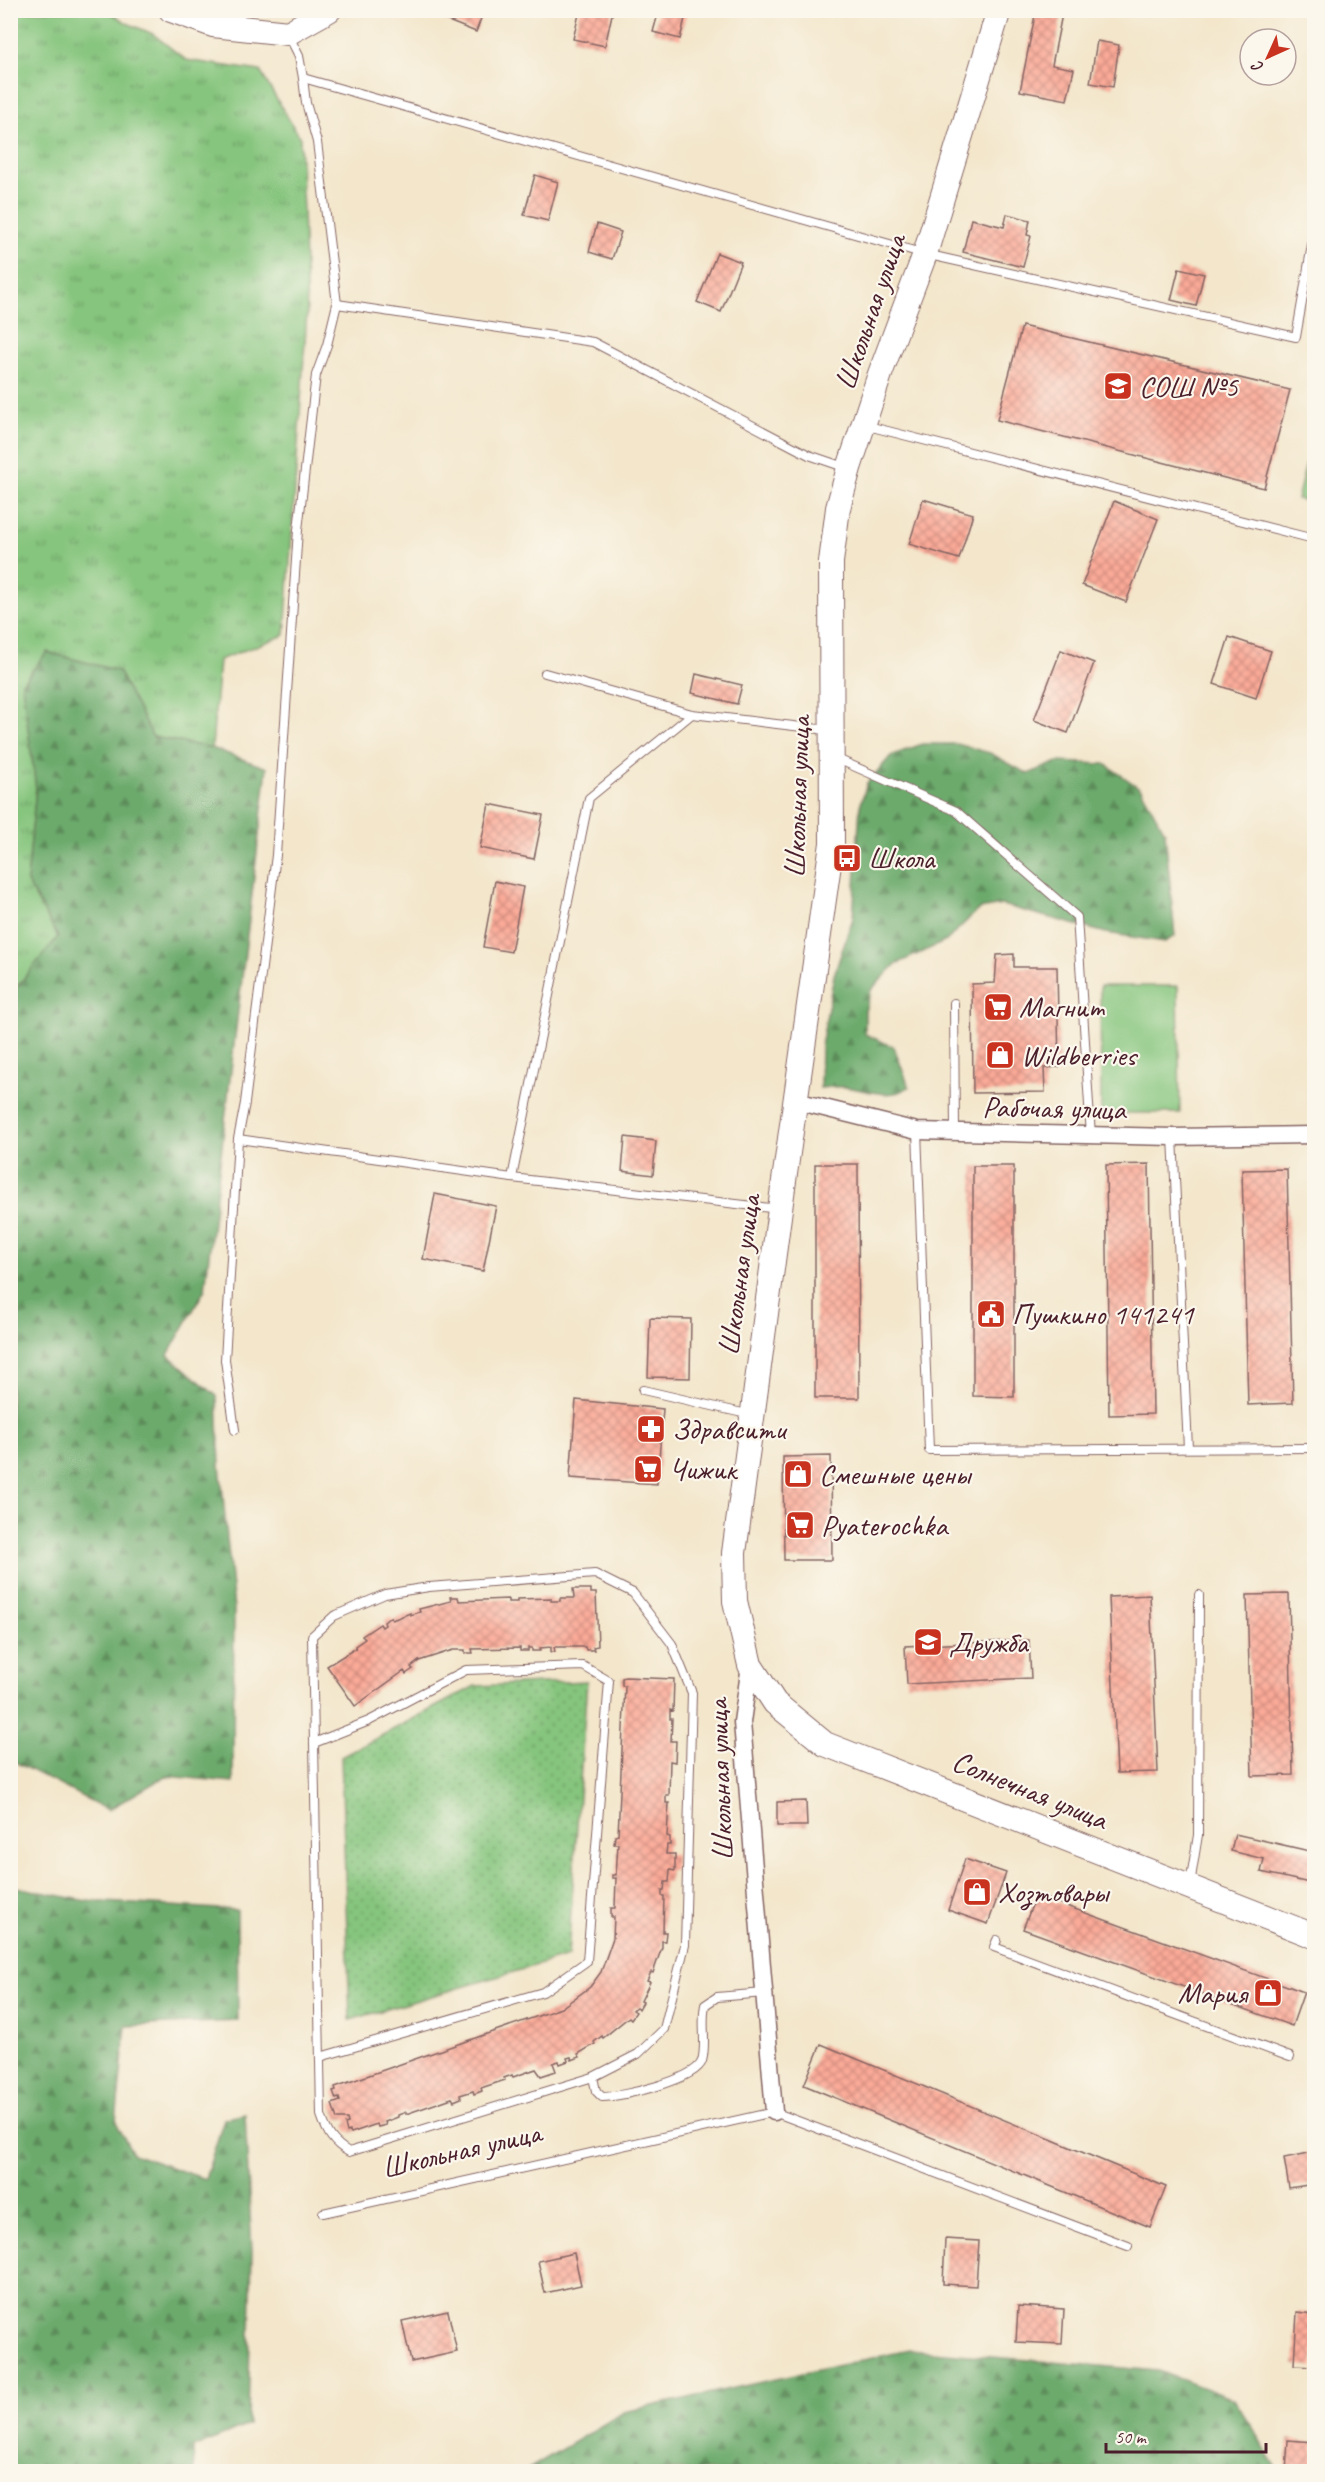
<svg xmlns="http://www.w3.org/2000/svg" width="1325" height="2482" font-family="Caveat,sans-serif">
<defs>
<pattern id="grass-tufts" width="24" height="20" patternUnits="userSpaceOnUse" patternTransform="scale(1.5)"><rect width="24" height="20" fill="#85c57d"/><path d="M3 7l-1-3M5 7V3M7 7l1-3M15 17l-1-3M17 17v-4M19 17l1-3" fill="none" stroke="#6f9f67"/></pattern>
<pattern id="forest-firs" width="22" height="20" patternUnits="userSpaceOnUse" patternTransform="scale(1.5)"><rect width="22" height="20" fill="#6caa6c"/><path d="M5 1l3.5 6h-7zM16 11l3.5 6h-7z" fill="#5b8a59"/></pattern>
<pattern id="park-dots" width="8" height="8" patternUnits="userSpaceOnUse" patternTransform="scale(1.5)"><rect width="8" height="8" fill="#85c57d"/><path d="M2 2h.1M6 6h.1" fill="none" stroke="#6f9f67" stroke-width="1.8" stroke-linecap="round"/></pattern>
<pattern id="building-cross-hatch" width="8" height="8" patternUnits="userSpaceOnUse" patternTransform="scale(1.5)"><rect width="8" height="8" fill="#fbaa98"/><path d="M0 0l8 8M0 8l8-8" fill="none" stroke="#cd8a7c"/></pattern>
</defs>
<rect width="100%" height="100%" fill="#fbf7ec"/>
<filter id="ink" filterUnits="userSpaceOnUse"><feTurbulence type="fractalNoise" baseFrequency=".0167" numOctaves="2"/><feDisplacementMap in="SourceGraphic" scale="12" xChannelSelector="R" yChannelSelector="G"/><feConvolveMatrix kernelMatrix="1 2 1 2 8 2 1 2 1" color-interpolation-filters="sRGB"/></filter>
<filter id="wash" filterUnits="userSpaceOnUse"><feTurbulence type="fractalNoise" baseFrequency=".008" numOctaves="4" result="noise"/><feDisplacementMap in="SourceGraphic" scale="24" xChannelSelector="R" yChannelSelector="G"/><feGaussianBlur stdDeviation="1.35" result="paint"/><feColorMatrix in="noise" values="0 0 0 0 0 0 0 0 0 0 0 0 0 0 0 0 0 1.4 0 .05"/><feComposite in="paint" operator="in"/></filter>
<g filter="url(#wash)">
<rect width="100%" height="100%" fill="#f3e6cb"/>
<polygon fill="url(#grass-tufts)" stroke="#687254" stroke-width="1.5" points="11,11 108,11 127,23 153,34 186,60 260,71 300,138 307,312 285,635 219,660 212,748 153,737 118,671 47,652 22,683 36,788 27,882 58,937 11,995"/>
<g fill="url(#forest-firs)" stroke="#5b644c" stroke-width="1.5">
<polygon points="47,652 118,671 153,737 212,748 267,768 205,1289 168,1355 217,1396 220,1465 234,1609 233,1782 166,1776 108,1810 11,1760 10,995 58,937 27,882 36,788 22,684"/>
<path d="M922 744H957L990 753 1028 774 1058 762 1105 764 1141 789 1165 832 1175 936 1165 942 1106 933 1002 905 979 909 946 941 896 964 871 990 865 1011V1034L894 1047 909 1087C890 1101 866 1089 844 1087 837 1086 828 1087 820 1088L821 1046 834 975 853 918 860 806 867 783 891 756Z"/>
<polygon points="11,1886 87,1901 237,1910 238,2021 126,2026 116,2122 133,2154 205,2179 224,2119 245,2114 252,2251 248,2425 193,2448 194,2471 11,2471"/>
<polygon points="909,2350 1159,2371 1234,2399 1279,2471 525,2471 624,2412"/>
</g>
<polygon fill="url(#park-dots)" stroke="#687254" stroke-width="1.5" points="587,1681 568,1956 350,2020 341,1757 475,1686"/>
<g fill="#85c57d" stroke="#687254" stroke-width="1.5">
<polygon points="1307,460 1314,461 1314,503 1297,499"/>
<polygon points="1100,986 1178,986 1180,1113 1101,1113"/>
</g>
<g id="blocks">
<g fill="url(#building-cross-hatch)">
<polygon points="435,10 484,10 476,32 433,15"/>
<polygon points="580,10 613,10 605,46 573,39"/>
<polygon points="659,10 687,10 680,39 653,32"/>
<polygon points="1036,10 1062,14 1052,65 1074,69 1067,100 1020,91"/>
<polygon points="1097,41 1119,45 1113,87 1090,83"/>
<polygon points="535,175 558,182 548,221 524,215"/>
<polygon points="1007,214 1030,220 1027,235 1031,236 1023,267 963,252 971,219 1004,227"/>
<polygon points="597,224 621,232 612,259 589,252"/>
<polygon points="717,253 741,262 721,312 697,302"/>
<polygon points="1179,268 1204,274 1196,306 1171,300"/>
<polygon points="1022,326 1290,390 1264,488 997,420"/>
<polygon points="923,499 973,514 959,559 909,544"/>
<polygon points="1114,501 1158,519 1126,602 1082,585"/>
<polygon points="1229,637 1271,651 1256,698 1214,684"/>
<polygon points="1061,650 1094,663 1068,733 1034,720"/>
<polygon points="696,674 742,685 737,704 692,693"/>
<polygon points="489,804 543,815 534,859 480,848"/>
<polygon points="495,881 523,887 511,952 483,947"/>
<polygon points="1014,954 1014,967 1057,967 1059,1067 1044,1068 1045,1092 973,1093 972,984 995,983 997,955"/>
<polygon points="625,1137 656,1141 653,1175 622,1171"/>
<polygon points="815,1164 858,1164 859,1398 815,1398"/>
<polygon points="1149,1164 1153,1414 1109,1415 1106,1165"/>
<polygon points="973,1166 1014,1166 1014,1397 973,1396"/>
<polygon points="1287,1169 1293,1403 1248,1405 1242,1170"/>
<polygon points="435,1194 496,1206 483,1271 423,1259"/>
<polygon points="650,1318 691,1319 690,1378 648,1377"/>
<polygon points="576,1400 663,1409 657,1484 570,1478"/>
<polygon points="831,1456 832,1560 784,1560 783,1457"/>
<polygon points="573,1589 591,1589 591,1593 596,1593 598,1646 593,1647 594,1650 586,1650 585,1647 554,1647 555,1652 551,1652 551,1647 540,1648 540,1651 532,1651 532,1648 528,1648 528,1651 520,1651 520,1648 472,1649 473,1653 465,1653 465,1650 453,1650 419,1661 411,1667 413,1669 406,1674 404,1671 355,1706 327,1666 356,1648 355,1646 365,1639 362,1636 380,1624 382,1627 385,1625 384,1622 390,1617 392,1620 410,1613 410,1615 420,1612 419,1609 451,1601 450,1597 458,1597 459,1601 508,1599 508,1602 517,1602 517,1599 551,1598 551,1601 560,1601 560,1598 574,1598"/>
<polygon points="1289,1594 1293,1775 1252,1776 1247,1595"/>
<polygon points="1150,1595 1158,1772 1117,1773 1109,1597"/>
<polygon points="1029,1640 1031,1678 907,1684 905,1646"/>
<polygon points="625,1677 674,1679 673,1711 670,1710 670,1719 672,1719 671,1741 676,1741 675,1762 670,1761 669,1795 666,1795 666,1803 669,1803 667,1836 670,1837 670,1845 667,1845 666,1854 675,1854 675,1871 670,1870 669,1882 665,1882 664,1890 662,1890 662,1896 664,1896 663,1932 666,1932 665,1941 662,1941 662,1947 653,1973 651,1972 647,1981 650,1982 641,2001 643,2002 639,2009 636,2007 633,2010 636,2012 631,2019 629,2017 603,2038 602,2036 594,2042 595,2044 578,2054 580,2057 572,2060 571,2057 567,2058 568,2061 560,2064 559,2061 553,2063 556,2071 541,2076 536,2069 513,2077 512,2075 504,2078 505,2080 481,2088 482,2091 474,2094 473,2091 460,2095 461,2098 454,2101 452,2098 406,2114 406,2112 398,2115 398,2117 385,2122 386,2125 378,2127 377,2124 351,2133 350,2131 347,2132 345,2124 348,2123 347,2119 337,2119 332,2104 340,2101 339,2098 336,2099 333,2091 336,2090 335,2087 561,2008 590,1987 601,1972 613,1938 614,1917 611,1917 611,1908 615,1908 616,1878 612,1878 612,1875 616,1875 618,1844 614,1844 615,1836 618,1835 625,1686 622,1686 622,1678"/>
<polygon points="806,1801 807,1826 777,1826 777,1802"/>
<polygon points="1235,1834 1314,1852 1314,1884 1261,1872 1264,1859 1231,1851"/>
<polygon points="965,1859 1006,1873 988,1924 948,1910"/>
<polygon points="1036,1895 1304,1992 1292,2026 1023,1929"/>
<polygon points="821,2044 1166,2187 1150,2227 804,2085"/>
<polygon points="1314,2152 1314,2184 1289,2188 1284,2158"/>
<polygon points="945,2239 979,2241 976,2286 943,2284"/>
<polygon points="574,2253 581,2285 545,2293 538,2261"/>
<polygon points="1018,2306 1064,2309 1062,2344 1016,2342"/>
<polygon points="448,2311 457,2352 411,2362 402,2321"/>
<polygon points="1297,2312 1314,2314 1314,2366 1294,2365"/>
<polygon points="1288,2440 1314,2442 1314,2472 1286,2472"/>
</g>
</g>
</g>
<g filter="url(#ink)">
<use href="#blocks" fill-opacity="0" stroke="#856563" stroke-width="1.5"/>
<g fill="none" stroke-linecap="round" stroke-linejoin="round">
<g stroke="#856563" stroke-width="10">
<g id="lane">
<polyline points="288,34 299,56 303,78 925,254 1296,337 1314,233"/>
<polyline points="337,304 593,342 809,455 847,468"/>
<polyline points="864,425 1314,539"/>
<polyline points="545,673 692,714 828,730"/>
<polyline points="835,758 956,811 1077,917 1091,1136"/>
<polyline points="954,1003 955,1132"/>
<polyline points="917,1131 929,1450 1314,1448"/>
<polyline points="1173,1137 1188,1448"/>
<polyline points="238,1139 512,1178 779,1209"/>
<polyline points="512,1178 589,798 692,714"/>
<polyline points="643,1390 751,1415"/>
<polyline points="235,1430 225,1360 238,1139 245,1103 276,855 298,530 316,375 327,345 337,304 317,142 306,103 303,78"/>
<polyline points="314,1743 369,1721 466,1670 583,1666 609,1681 587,1961 543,1992 320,2057"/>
<polyline points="1190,1884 1198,1835 1199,1595"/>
<polyline points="997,1940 994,1947 1290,2057"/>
<path d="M593 2077 638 2054 664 2029 685 1945 692 1693 672 1644 633 1593 595 1574 429 1587 385 1594 334 1616 312 1636 321 2115C327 2133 333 2143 349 2152L593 2077 596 2091 602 2097C621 2097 696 2080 702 2061 707 2044 701 2024 705 2005L717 1997 764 1993"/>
<polyline points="323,2213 774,2112 1128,2246"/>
</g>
</g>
<g stroke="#856563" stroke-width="19">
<g id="street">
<polyline points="796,1101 917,1131 1173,1137 1314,1135"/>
<polyline points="750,1665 742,1722 774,2112"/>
</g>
</g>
<g stroke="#856563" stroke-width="26">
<g id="secondary">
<polyline points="171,10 213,25 288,33 329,10"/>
<polyline points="999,10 925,254 880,374 849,468 838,508 831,562 832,843 780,1209 734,1553 735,1601 750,1665 775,1703 825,1744 1314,1936"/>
</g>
</g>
<use href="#lane" stroke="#fff" stroke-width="8"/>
<use href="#street" stroke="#fff" stroke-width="16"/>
<use href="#secondary" stroke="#fff" stroke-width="24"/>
</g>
</g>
<defs>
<g id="school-square" transform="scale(1.5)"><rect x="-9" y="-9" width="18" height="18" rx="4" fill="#c8321e" stroke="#fbf7ec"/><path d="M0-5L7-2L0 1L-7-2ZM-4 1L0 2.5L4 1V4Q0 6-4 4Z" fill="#fff"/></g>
<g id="bus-square" transform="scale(1.5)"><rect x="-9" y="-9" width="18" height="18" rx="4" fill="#c8321e" stroke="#fbf7ec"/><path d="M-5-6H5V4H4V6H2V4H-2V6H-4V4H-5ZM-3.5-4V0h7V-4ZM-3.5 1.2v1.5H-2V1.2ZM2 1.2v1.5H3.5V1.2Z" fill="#fff"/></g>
<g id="supermarket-square" transform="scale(1.5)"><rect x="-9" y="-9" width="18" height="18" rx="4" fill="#c8321e" stroke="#fbf7ec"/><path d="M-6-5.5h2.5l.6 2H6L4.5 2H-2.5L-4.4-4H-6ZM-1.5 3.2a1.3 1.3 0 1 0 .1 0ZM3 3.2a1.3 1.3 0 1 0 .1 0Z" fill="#fff"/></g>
<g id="shop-square" transform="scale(1.5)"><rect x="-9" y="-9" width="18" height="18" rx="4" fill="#c8321e" stroke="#fbf7ec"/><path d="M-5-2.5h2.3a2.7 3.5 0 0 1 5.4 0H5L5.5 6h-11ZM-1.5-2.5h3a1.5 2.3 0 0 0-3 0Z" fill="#fff"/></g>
<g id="civic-square" transform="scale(1.5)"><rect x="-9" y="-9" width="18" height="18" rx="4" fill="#c8321e" stroke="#fbf7ec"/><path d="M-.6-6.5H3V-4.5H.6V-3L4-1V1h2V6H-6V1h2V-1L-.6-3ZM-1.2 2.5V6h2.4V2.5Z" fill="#fff"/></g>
<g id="pharmacy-square" transform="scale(1.5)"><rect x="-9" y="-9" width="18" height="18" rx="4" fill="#c8321e" stroke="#fbf7ec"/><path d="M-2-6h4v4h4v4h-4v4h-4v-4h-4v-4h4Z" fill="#fff"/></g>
</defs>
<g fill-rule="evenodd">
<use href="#school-square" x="1118" y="386"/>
<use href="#bus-square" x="847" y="858"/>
<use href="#supermarket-square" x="998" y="1007"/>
<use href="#shop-square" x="1000" y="1055"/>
<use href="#civic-square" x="991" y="1314"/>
<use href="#pharmacy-square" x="651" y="1429"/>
<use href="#supermarket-square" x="648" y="1469"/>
<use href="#shop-square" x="798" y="1474"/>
<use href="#supermarket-square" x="800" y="1525"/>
<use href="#school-square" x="928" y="1642"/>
<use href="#shop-square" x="977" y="1892"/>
<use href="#shop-square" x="1268" y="1993"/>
</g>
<g text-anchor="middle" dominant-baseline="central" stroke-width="4.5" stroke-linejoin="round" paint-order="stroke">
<g font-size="30" fill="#4a1f2b" stroke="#fbf7ec">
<text transform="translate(870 312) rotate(-71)">Школьная улица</text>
<text transform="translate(797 797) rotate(-88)">Школьная улица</text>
<text transform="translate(1054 1108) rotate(1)">Рабочая улица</text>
<text transform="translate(739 1275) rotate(-82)">Школьная улица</text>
<text transform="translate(720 1780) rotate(-92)">Школьная улица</text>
<text transform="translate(1030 1790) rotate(22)">Солнечная улица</text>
<text transform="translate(461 2150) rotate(-13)">Школьная улица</text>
</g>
<g font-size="30" fill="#4a1f2b" stroke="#fbf7ec" text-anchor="start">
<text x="1139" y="386">СОШ №5</text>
<text x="868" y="858">Школа</text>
<text x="1019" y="1007">Магнит</text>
<text x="1021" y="1055">Wildberries</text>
<text x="1012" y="1314">Пушкино 141241</text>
<text x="672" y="1429">Здравсити</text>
<text x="669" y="1469">Чижик</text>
<text x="819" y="1474">Смешные цены</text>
<text x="821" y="1525">Pyaterochka</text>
<text x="949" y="1642">Дружба</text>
<text x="998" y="1892">Хозтовары</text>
<text x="1247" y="1993" text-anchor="end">Мария</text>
</g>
</g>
<rect width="1325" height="2482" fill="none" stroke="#fbf7ec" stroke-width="36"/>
<g transform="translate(1268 57) rotate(225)"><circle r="28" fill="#fbf7ec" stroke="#b4a19f" stroke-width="1.5"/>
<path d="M0-4.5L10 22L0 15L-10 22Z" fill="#c8321e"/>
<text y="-9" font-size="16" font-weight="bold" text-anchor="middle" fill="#4a1f2b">С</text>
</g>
<path d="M1106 2443v9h160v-9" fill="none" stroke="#4a1f2b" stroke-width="3"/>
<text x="1115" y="2443" font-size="18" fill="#4a1f2b" stroke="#fbf7ec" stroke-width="4.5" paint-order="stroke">50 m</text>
</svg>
